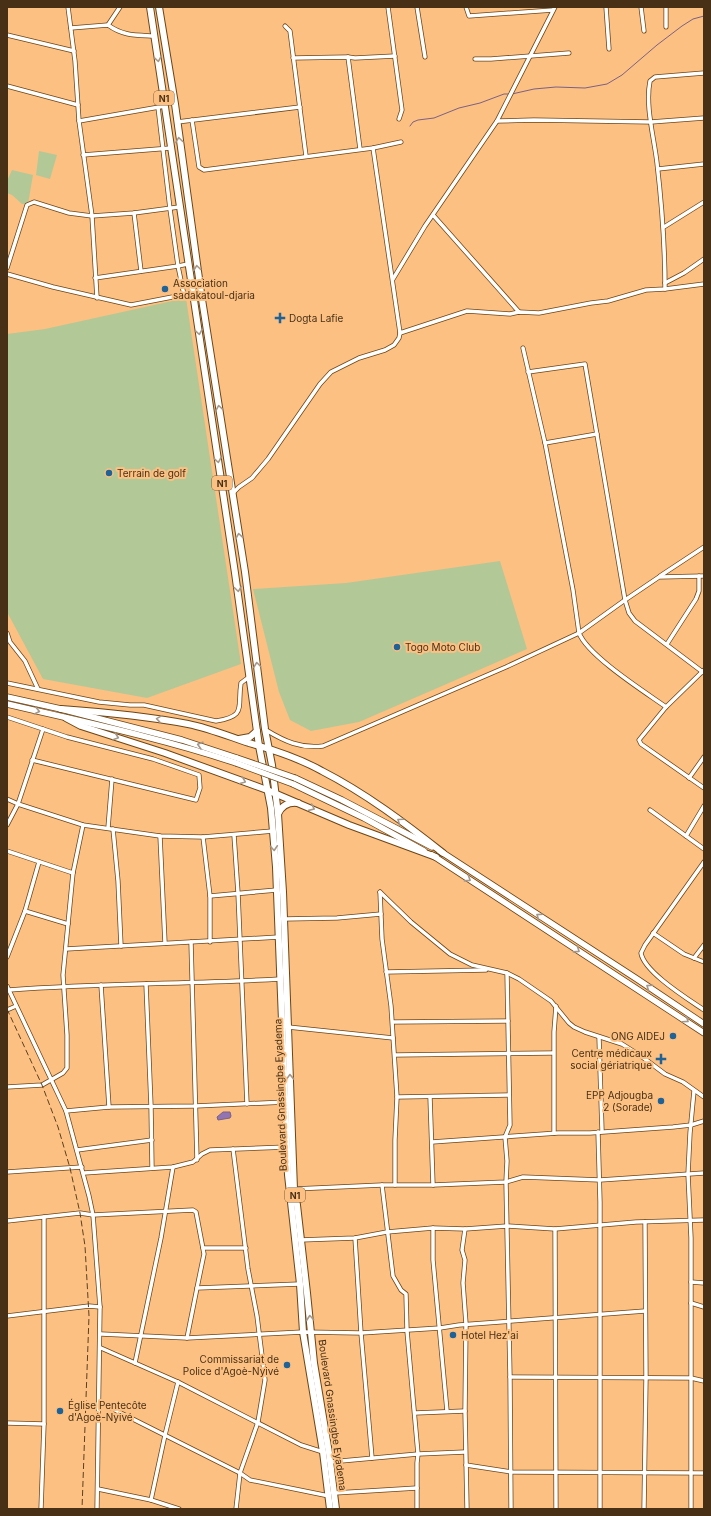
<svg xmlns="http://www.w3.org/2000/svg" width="711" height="1516" font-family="Inter,sans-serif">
<rect width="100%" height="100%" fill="#fcc082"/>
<g fill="#b3c897">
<polygon points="39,151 57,155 50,179 36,175"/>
<polygon points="12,170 33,175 28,204 22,204 12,195 7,193 7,181"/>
<polygon points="186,298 241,664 147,698 43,679 7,612 7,334 45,329"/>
<polygon points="500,561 527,649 359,722 311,731 290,720 279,692 253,589 346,583"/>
</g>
<polygon fill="#9374b2" stroke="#7c6084" points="223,1112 230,1112 231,1116 230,1118 218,1120 217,1117"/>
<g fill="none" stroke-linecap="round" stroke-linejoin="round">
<g stroke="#7c6084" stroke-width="1">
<polyline points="512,94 534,89 556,87 585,88 607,84 622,75 657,45 682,26 693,19 704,16"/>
<polyline points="410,126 413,122 418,120 434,118 459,108 480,103 504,94 509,94"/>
</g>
<g stroke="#6e4514" stroke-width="5">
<g id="minor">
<polyline points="68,7 75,61 79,121 92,216 97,298"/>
<polyline points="388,7 402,110 399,119"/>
<polyline points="417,7 425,57"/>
<polyline points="466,7 469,16 553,10"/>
<polyline points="606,7 609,49"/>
<polyline points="641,7 644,31"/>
<polyline points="666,7 666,27"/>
<polyline points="108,25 120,7"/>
<polyline points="285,26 290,31 306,156"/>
<path d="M71 28 108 25C123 36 136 35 154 36"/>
<polyline points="7,35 74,51"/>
<polyline points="348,57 360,149"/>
<polyline points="293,58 348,57 355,58 395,56"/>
<polyline points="475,59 491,59 569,53"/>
<polyline points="7,86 78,105"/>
<polyline points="158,107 170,209 178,266 188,264"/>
<polyline points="192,120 199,167 204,170 373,148 401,142"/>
<polyline points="79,121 165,106"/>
<polyline points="497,121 534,120 651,122 704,118"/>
<polyline points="177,122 300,107"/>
<polyline points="373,148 400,333 467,311 510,314 519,312 539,313 591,303 608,301 646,290 665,289 704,284"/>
<polyline points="83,155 171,148"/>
<polyline points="658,169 704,164"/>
<polyline points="134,213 141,271"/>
<polyline points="433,215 519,312"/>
<polyline points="664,227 704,202"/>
<polyline points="7,268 27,205 34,202 69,213 92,216 134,213 179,207"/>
<polyline points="7,274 53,287 131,305 193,293"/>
<polyline points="95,278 178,266 184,295"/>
<polyline points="393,279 425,226 497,121 555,7"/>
<polyline points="665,283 684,273 704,259"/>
<path d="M665 289C665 246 662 206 657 163 654 137 645 106 650 81L655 77 704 73"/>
<path d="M523 348 545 443 573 590 579 633C588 656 645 692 666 707"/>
<polyline points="528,372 585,364 625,600 629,613 635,621 704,673"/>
<polyline points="545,443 597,434"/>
<polyline points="233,493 239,487 252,478 268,459 320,384 331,372 359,358 385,350 394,345 399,338 400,333"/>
<polyline points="660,576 704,547"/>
<polyline points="7,633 10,642 25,661 38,689"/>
<polyline points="667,644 696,599 699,591 699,576"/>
<polyline points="704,670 666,707 639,740 641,744 704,788"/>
<path d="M7 683 99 702 130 705H144L216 721C247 716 237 708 241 683L249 677"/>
<polyline points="7,717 67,737 153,759 199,775 200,788 196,800 32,760"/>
<path d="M266 730C284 741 301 749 323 746L506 667 579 633 625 600 659 577 704 576"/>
<polyline points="689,778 704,757"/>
<polyline points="7,799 18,804 83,825 160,836 203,837 273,831"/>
<polyline points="650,810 704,849"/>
<polyline points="7,825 18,804 43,729"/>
<polyline points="108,828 112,779"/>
<polyline points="113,829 118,881 121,946"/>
<polyline points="234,835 238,893 247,1104"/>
<polyline points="160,836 165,943"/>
<polyline points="686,836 704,806"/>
<polyline points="203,837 210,896 210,942"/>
<polyline points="7,851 73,873"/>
<path d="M704 862 645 945 641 953C644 972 688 999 704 1010"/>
<polyline points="380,892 411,922 450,954 472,965 507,973 519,979 551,1001 569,1023 574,1027 585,1032 622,1044 641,1056 665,1074 683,1082 704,1097"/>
<polyline points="380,892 382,939 391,1006 397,1097 395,1140 395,1185"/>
<polyline points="210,896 277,890"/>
<polyline points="25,911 68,924"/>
<polyline points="284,919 337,918 381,914"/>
<polyline points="653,933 684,954 704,962"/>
<polyline points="191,942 197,1160"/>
<polyline points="66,949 279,937"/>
<polyline points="7,957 25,911 39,862"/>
<polyline points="694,958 704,945"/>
<polyline points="386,972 486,970"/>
<polyline points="507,973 510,1125 505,1137 507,1161 506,1182 510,1377 511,1509"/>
<polyline points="146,984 151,1106 152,1168"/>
<polyline points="101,985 109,1107"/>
<polyline points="7,986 66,1111 89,1196 93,1215 100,1307 97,1509"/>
<path d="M9 990C99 983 190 984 280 979"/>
<polyline points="7,1010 16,1006"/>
<polyline points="393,1022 508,1021"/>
<polyline points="288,1027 393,1038"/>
<polyline points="599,1037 602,1131"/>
<polyline points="395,1055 553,1053"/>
<polyline points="7,1087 42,1085 63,1073 67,1068 67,1035 63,975 73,873 83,825"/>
<polyline points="397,1097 509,1095"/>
<polyline points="430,1097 433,1185"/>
<polyline points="66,1111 109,1107 195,1106 286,1102"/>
<polyline points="598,1132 600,1202 600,1509"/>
<polyline points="554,1133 554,1032 556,1006"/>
<polyline points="432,1142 558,1133 590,1133 673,1127 691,1125 704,1121"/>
<polyline points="233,1149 248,1269 257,1316 265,1380 258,1422 240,1473 236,1509"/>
<polyline points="77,1150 152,1140"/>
<polyline points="7,1172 82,1167"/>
<polyline points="84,1173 173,1167 193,1162 202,1154 210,1150 287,1147"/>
<polyline points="382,1185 393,1276 401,1290 406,1294 407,1331 418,1454 417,1463 417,1509"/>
<polyline points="294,1189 382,1185 433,1185 506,1182 523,1177 600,1180 704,1173"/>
<polyline points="7,1221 80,1213 93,1215 193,1210 196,1212 204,1254 197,1288"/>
<polyline points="433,1228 433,1260 447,1411"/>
<polyline points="465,1229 462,1250 465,1260 463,1283 466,1324 465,1411 467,1509"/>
<polyline points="555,1229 556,1509"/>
<polyline points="355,1238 361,1333 372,1458"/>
<polyline points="300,1240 355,1238 387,1232 433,1228 465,1229 507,1226 555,1229 636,1222 704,1220"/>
<polyline points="203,1248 246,1248"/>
<polyline points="691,1282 704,1283"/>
<polyline points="691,1303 704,1307"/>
<polyline points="7,1316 89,1306 100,1307"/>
<polyline points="101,1334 187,1338 303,1332 361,1333 440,1328 459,1325 645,1311"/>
<polyline points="187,1338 197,1288 300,1284"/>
<polyline points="101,1348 178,1382 301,1445 323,1452"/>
<polyline points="135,1363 161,1238 173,1167"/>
<polyline points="510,1377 691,1378 704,1381"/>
<polyline points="99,1402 240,1473 250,1480 329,1496"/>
<polyline points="415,1413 465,1411"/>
<polyline points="7,1423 44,1424"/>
<polyline points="330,1462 418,1454 465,1452"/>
<polyline points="466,1465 511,1472 704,1473"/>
<polyline points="98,1489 151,1500 179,1509"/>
<polyline points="335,1493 417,1488"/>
<polyline points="151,1500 165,1435 178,1382"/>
<polyline points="41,1509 44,1424 44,1217"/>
<polyline points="644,1509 646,1378 645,1222"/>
<polyline points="691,1509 691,1238 688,1174 690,1133 694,1091"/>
</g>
</g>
<g stroke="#6e4514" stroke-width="7">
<g id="primary">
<polyline points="7,697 61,709 182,740 237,758"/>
<path d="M7 704C84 722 161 738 236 763"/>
<polyline points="295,778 342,800 432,847"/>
<polyline points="293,784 364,818 424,851"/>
<polyline points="440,851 637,979 704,1024"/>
<polyline points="432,855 704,1033"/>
</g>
</g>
<g stroke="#6e4514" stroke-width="8">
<g id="trunk">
<polyline points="150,7 235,573 259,746 271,808 276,867 288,1175 300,1284 303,1332 323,1452 330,1509"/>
<polyline points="159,7 175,104 201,293 245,572 265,729 272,765 278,814 283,892 294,1189 297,1205 307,1293 314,1363 329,1453 336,1509"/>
<path d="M61 709C103 712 146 716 188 724 208 728 228 736 249 743 274 750 299 758 322 771 365 793 405 823 443 853"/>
<polyline points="66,718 81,726 165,753 267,790 349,825 436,857"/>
<polyline points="239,739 250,737 257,731"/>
<path d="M278 814C282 805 289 802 298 803"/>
</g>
</g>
<use href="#minor" stroke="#fff" stroke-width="3.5"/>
<use href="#primary" stroke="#fff" stroke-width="5.5"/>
<use href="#trunk" stroke="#fff" stroke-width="6"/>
<polyline stroke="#5b3f22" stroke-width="1" stroke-dasharray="6 3" stroke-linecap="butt" points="7,1009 42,1085 58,1127 70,1168 80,1213 85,1246 89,1316 82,1509"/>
<g stroke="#6e4514" stroke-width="7" stroke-linecap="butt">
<g id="primary-bridge">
<polyline points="237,758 295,778"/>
<polyline points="236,763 293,784"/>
</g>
</g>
<use href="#primary-bridge" stroke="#fff" stroke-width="5.5"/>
</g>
<defs><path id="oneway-chevron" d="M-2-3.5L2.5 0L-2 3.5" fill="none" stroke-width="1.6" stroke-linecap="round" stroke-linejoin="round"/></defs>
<g stroke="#a4988b">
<use href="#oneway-chevron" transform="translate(158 59) rotate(81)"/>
<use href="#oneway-chevron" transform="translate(179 140) rotate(-98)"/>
<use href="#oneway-chevron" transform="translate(197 268) rotate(-98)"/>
<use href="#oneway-chevron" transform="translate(199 332) rotate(81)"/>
<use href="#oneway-chevron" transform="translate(219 408) rotate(-99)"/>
<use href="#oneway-chevron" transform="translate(218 460) rotate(81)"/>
<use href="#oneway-chevron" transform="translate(239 536) rotate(-99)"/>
<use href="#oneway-chevron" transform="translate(238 589) rotate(82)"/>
<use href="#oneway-chevron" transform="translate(257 665) rotate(-97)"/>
<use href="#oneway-chevron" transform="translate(37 711) rotate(13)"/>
<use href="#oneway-chevron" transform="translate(159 719) rotate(-171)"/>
<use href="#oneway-chevron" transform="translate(116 737) rotate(18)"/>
<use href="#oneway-chevron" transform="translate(200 745) rotate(-164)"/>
<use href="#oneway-chevron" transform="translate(243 781) rotate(21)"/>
<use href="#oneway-chevron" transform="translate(312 808) rotate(24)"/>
<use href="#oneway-chevron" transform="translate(400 821) rotate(-145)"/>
<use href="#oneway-chevron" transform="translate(274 848) rotate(86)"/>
<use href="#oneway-chevron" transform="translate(468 879) rotate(33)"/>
<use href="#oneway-chevron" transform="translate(539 916) rotate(-146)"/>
<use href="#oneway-chevron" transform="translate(577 950) rotate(33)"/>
<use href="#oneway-chevron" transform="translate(649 987) rotate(-146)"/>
<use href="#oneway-chevron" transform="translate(686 1020) rotate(34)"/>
<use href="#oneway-chevron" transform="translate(290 1077) rotate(-92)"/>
<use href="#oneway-chevron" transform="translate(310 1318) rotate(-95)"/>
</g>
<g fill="#1e6297" stroke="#fcc082" stroke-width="1.5">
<circle cx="165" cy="289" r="4"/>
<path d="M278 312h4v4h4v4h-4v4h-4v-4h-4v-4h4z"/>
<circle cx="109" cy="473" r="4"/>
<circle cx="397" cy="647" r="4"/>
<circle cx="673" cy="1036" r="4"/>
<path d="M659 1053h4v4h4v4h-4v4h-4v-4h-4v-4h4z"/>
<circle cx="661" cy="1101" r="4"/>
<circle cx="453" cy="1335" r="4"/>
<circle cx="287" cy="1365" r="4"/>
<circle cx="60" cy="1411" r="4"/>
</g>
<g text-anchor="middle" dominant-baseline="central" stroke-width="4" stroke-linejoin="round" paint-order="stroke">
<g fill="#fcc082" stroke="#7e5b37" stroke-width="1">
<rect x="154" y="91" width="20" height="14" rx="3"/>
<rect x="212" y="476" width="20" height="14" rx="3"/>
<rect x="285" y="1188" width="20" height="14" rx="3"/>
</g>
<g font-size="9" font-weight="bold" fill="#483017">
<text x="164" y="98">N1</text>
<text x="222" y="483">N1</text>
<text x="295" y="1195">N1</text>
</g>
<g font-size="10" fill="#483017" stroke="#fcc082" text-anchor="start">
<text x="173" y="283">Association<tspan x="173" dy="12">sadakatoul-djaria</tspan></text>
<text x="289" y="318">Dogta Lafie</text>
<text x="117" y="473">Terrain de golf</text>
<text x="405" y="647">Togo Moto Club</text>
<text x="665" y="1036" text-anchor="end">ONG AIDEJ</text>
<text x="652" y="1053" text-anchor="end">Centre médicaux<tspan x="652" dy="12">social gériatrique</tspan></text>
<text x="653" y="1095" text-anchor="end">EPP Adjougba<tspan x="653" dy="12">2 (Sorade)</tspan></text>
<text x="461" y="1335">Hotel Hez'ai</text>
<text x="279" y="1359" text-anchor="end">Commissariat de<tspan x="279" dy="12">Police d'Agoè-Nyivé</tspan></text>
<text x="68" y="1405">Église Pentecôte<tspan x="68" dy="12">d'Agoè-Nyivé</tspan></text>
</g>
<g font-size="10" fill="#483017" stroke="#fcc082">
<text transform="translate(280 1095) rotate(-92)">Boulevard Gnassingbe Eyadema</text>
<text transform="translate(333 1415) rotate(82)">Boulevard Gnassingbe Eyadema</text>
</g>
</g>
<rect width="711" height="1516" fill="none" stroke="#483017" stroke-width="16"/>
</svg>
